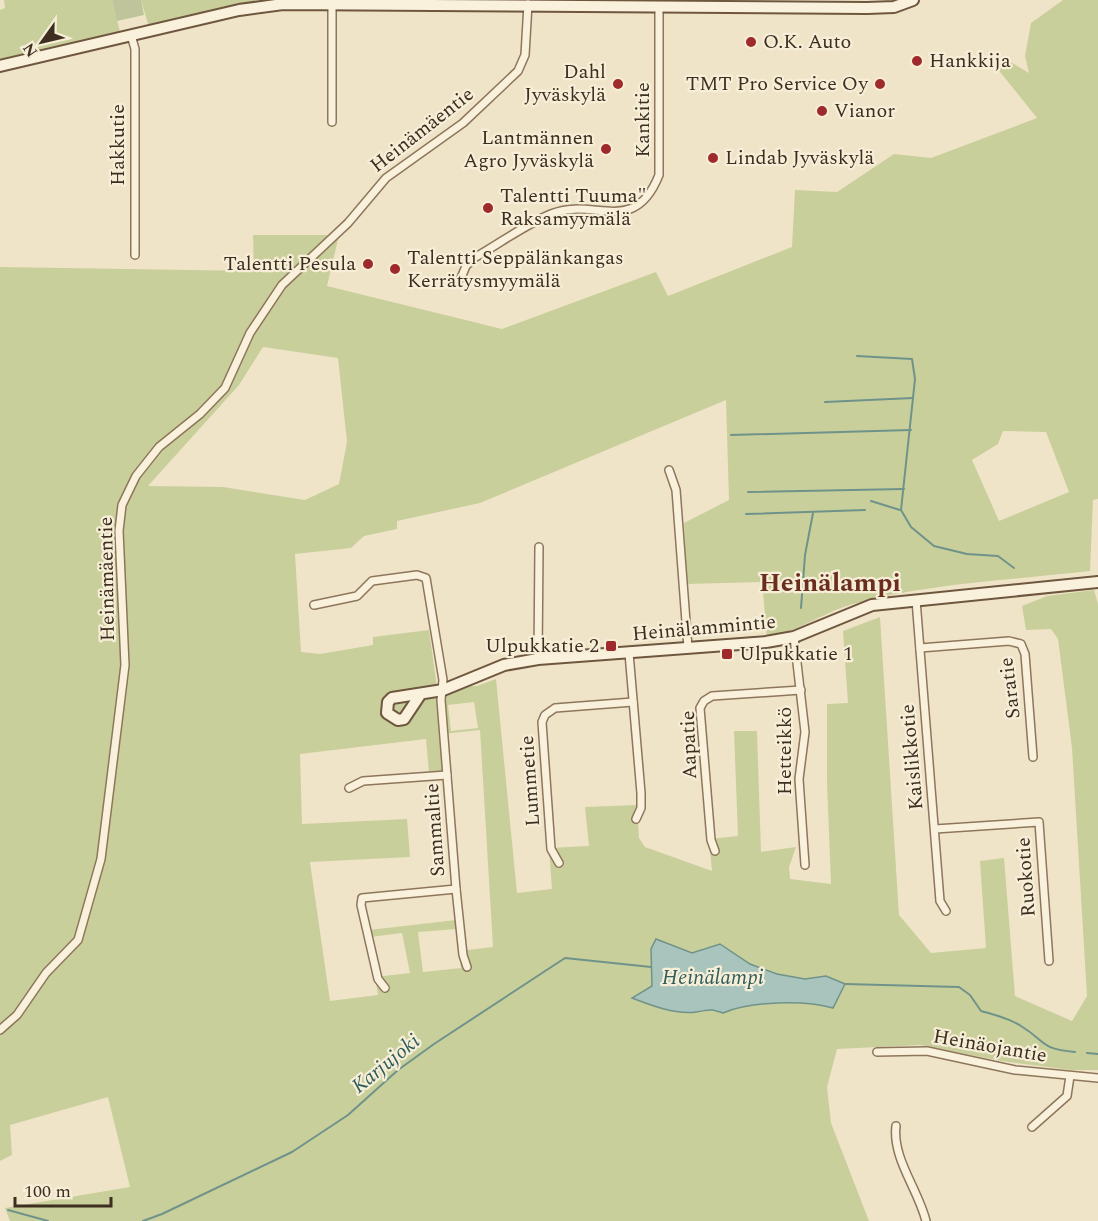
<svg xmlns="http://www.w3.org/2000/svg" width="1098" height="1221" font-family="Spectral,serif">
<rect width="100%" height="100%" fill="#f0e4c8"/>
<g fill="#c9cf9b" fill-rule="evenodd">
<polygon points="4,0 112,0 120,32 0,61 0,10 5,8"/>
<polygon points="141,0 264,0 149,27"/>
<path d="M1063 0H1098V499L1093 500 1090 571C1012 580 929 583 853 604 822 613 800 631 767 637L762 582 686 584 684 523 729 500 726 400 480 503 397 521V529L364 536 351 548 295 554 301 652 320 654 373 645V637L429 630 437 687 477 686 496 679 517 893 552 889 549 848 589 846 585 807 637 805 639 838 645 847 712 871 709 839 738 836 734 731H757L761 852 796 847 789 867 790 879 831 884 827 783V704L848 703 843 631 880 617 899 915 931 953 986 948 980 861 1004 858 1015 996 1072 1021 1087 996 1072 748 1058 639 1051 629 1026 630 1022 606 1047 596 1094 590 1098 604V1070H1071L1001 1061 920 1045 837 1049 827 1087 831 1123 869 1221H10L5 1208 130 1187 108 1097 10 1125 12 1155 0 1161V267L254 271 253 235H339L327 286 502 329 656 272 668 296 792 247 795 190 837 192 894 154 931 158 1037 118 997 68 1007 60 1029 73 1025 56 1031 23ZM263 347 338 358 347 442 339 484 305 500 223 487 148 486 239 385ZM1003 431 1046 432 1069 492 999 521 972 460 998 444ZM474 702 478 728 451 731 448 705ZM480 730 493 947 459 951 461 968 423 972 418 932 457 929 456 920 369 930 371 937 402 933 410 973 375 977 378 995 330 1001 310 862 410 857 407 819 302 824 300 754 426 739 429 773 446 771 442 734ZM777 974 806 979 826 976 833 1008C805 1000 750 1001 723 1013Z"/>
</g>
<polygon fill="#bfc49a" points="112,0 141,0 144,15 117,21"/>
<path fill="#a9c4bc" stroke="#6f938a" stroke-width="1.5" d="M656 939 692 953 720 944 750 964 777 974 805 979 826 976 845 984 833 1008C805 1000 750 1001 723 1013 708 1008 711 1010 696 1012 676 1015 650 1005 632 998L652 986 651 949Z"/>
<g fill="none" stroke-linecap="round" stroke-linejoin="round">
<g stroke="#6f938a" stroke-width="2">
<polyline points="857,356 912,359 915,379 901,510 911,527 934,546 967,554 998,556 1014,568"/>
<polyline points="825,402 913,398"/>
<polyline points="731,435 911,430"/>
<polyline points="748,492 904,489"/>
<polyline points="871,501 900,510"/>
<polyline points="746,514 865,510"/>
<polyline points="801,608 805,555 813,513"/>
<path d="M845 984 959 987 970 995 981 1011C995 1015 1009 1018 1021 1026 1047 1042 1040 1049 1075 1052"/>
<polyline points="1087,1053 1098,1054"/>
<polyline points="8,1210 48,1221"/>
<polyline points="143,1221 162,1214 292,1152 348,1115 398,1070 434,1044 565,958 651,967"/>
</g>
<g stroke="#8d765c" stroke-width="10">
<g id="street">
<polyline points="131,35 135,49 135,255"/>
<polyline points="332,122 332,2"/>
<path d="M461 278 466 266 474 258C499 244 524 225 551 214 594 196 634 238 659 175V6"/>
<polyline points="669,470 676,490 688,648"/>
<polyline points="916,600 940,901 946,911"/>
<polyline points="314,605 357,596 372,581 417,575 426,578 443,680 441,700 456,889 463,955 467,967"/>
<polyline points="794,637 805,732 799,779 805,865"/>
<polyline points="920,648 1009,641 1021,644 1025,654 1033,757"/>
<polyline points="629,653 641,793 641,808 636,819"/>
<polyline points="538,659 539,547"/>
<polyline points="349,788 363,781 447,775"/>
<polyline points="935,829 1039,822 1049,961"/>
<polyline points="715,851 711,840 700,708 704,701 712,696 801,690"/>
<polyline points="559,863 551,849 542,722 545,715 555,708 633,702"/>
<polyline points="385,988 378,979 361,905 362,898 456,889"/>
<polyline points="0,1030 17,1015 46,973 78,940 101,859 125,665 119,531 122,505 136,476 159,447 200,414 225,388 250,333 282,285 348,223 386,178 463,123 518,71 525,55 528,4"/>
<polyline points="877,1052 927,1051 1015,1070 1098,1078"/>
<path d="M896 1126C892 1158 918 1189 926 1221"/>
<polyline points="1032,1127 1067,1096 1070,1076"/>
</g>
</g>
<g stroke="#6f573f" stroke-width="14">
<g id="secondary">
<polyline points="0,66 239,10 283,4 867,8 894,7 913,0"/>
<polyline points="420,695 404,719 398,720 387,713 388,702 392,698 443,690 504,665 538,659 766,642 794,637 872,605 1098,582"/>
</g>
</g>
<use href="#street" stroke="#faf1dc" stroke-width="7"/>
<use href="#secondary" stroke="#faf1dc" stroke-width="10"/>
</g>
<g fill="#9e2a2b" stroke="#f7eed8" stroke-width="2">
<circle cx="751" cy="42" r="6"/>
<circle cx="917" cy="61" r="6"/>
<circle cx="618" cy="84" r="6"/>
<circle cx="880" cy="84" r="6"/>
<circle cx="822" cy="111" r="6"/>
<circle cx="606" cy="149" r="6"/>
<circle cx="713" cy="158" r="6"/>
<circle cx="488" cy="208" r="6"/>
<circle cx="368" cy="264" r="6"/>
<circle cx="395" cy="269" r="6"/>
<rect x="605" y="640" width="12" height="12" rx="3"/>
<rect x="721" y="648" width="12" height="12" rx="3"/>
</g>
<g text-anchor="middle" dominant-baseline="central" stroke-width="4.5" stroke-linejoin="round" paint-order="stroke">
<g font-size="20" fill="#3d2e20" stroke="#f7eed8" text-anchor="start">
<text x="763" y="42">O.K. Auto</text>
<text x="929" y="61">Hankkija</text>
<text x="606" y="72" text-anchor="end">Dahl<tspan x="606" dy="23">Jyväskylä</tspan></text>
<text x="868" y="84" text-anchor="end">TMT Pro Service Oy</text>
<text x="834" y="111">Vianor</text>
<text x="594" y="138" text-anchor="end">Lantmännen<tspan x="594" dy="23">Agro Jyväskylä</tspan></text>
<text x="725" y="158">Lindab Jyväskylä</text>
<text x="500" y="196">Talentti Tuuma"<tspan x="500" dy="23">Raksamyymälä</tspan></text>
<text x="407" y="258">Talentti Seppälänkangas<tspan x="407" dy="23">Kerrätysmyymälä</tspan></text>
<text x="356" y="264" text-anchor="end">Talentti Pesula</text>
<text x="599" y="646" text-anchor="end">Ulpukkatie 2</text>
<text x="739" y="654">Ulpukkatie 1</text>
</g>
<g font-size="20" fill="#3d2e20" stroke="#f7eed8">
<text transform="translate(643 120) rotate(-90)">Kankitie</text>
<text transform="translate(422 130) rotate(-38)">Heinämäentie</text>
<text transform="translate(118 145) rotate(-90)">Hakkutie</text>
<text transform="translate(107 579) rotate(-91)">Heinämäentie</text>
<text transform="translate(704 628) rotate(-5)">Heinälammintie</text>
<text transform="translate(1010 688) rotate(-97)">Saratie</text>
<text transform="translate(689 745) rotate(-92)">Aapatie</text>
<text transform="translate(785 751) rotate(-90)">Hetteikkö</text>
<text transform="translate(912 757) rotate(-95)">Kaislikkotie</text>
<text transform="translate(530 781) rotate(-94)">Lummetie</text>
<text transform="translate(435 830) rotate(-94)">Sammaltie</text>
<text transform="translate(1026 877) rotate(-94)">Ruokotie</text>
<text transform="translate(990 1046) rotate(10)">Heinäojantie</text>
</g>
<g font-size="21" font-style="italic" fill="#2f5d5a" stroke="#f7eed8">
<text x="713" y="978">Heinälampi</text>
<text transform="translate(386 1064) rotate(-39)">Karjujoki</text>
</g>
<g font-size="26" font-weight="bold" fill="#6b2e1e" stroke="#f7eed8">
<text x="830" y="583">Heinälampi</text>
</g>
</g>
<g transform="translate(42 42) rotate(236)" stroke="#f7eed8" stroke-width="4.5" paint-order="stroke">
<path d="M0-4.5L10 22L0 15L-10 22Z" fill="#3d2e20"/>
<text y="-9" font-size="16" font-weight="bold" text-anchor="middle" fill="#3d2e20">N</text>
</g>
<path d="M15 1197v9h96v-9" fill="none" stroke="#3d2e20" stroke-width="3"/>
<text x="24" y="1197" font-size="18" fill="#3d2e20" stroke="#f7eed8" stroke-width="4.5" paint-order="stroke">100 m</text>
</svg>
